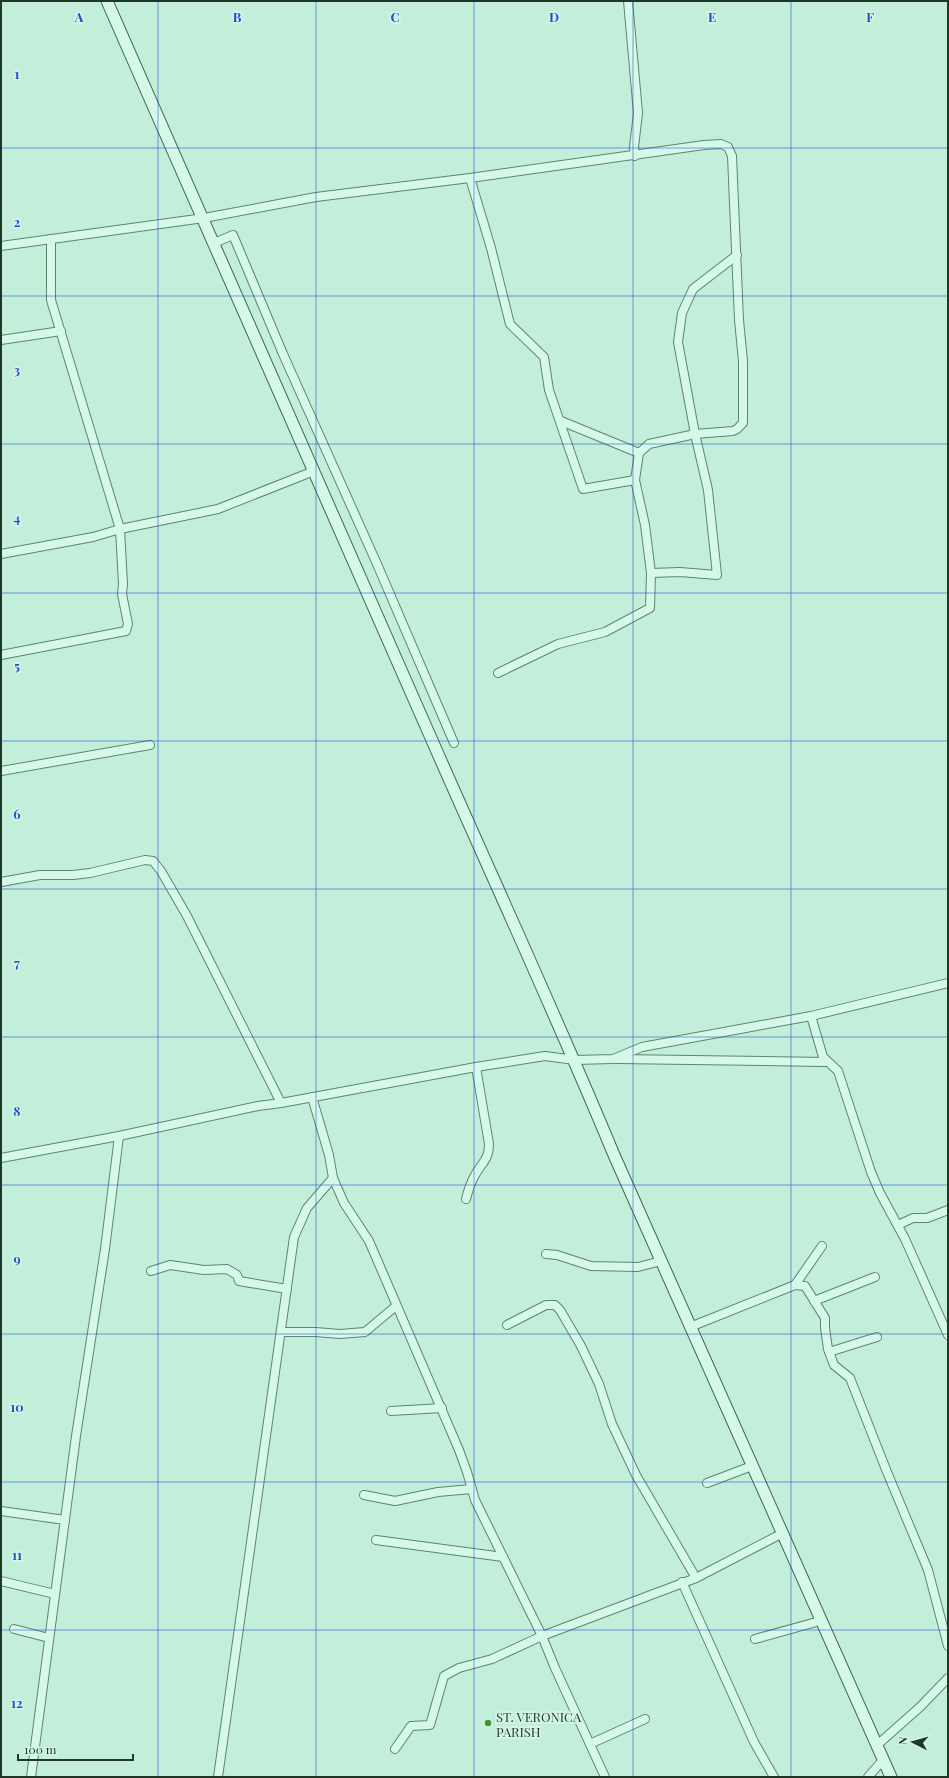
<svg xmlns="http://www.w3.org/2000/svg" width="949" height="1778" font-family="'Playfair Display',serif">
<rect width="100%" height="100%" fill="#c3eed9"/>
<g fill="none" stroke-linecap="round" stroke-linejoin="round">
<g stroke="#5a886a" stroke-width="10">
<g id="street">
<polyline points="628,1 638,113 634,147 635,156"/>
<polyline points="470,178 491,248 510,324 544,357 549,390 583,489 635,480"/>
<polyline points="214,243 233,235 283,354 377,564 454,743"/>
<polyline points="1,246 204,218 316,197 470,178 704,145 721,144 728,147 732,156 739,320 743,361 743,423 737,429 733,431 695,434 649,444 639,453 635,480 645,525 651,573 650,608 605,632 558,644 498,673"/>
<polyline points="1,340 61,331"/>
<polyline points="561,421 639,453"/>
<polyline points="1,554 93,537 120,529 218,509 314,471"/>
<polyline points="651,573 680,572 717,575 708,490 695,434 678,342 682,313 693,289 737,255"/>
<polyline points="1,655 126,631 128,624 122,594 123,584 120,529 51,300 51,239"/>
<polyline points="1,771 150,745"/>
<polyline points="1,882 40,875 73,875 90,873 145,860 153,861 161,871 187,916 281,1103"/>
<polyline points="811,1016 823,1057 838,1071 871,1172 880,1193 905,1239 948,1335"/>
<polyline points="617,1059 827,1062"/>
<polyline points="312,1097 329,1155 333,1178 344,1203 369,1241 459,1450 467,1472 475,1500 542,1636 555,1668 605,1777"/>
<polyline points="1,1158 119,1136 258,1106 281,1103 476,1067 545,1056 575,1060 613,1059 642,1047 811,1016 948,983"/>
<path d="M466 1199C468 1191 471 1182 475 1175 482 1162 489 1160 489 1144L476 1067"/>
<polyline points="898,1225 913,1218 927,1218 948,1210"/>
<polyline points="546,1254 557,1255 591,1266 638,1267 661,1261"/>
<polyline points="151,1271 170,1265 204,1270 227,1269 237,1275 239,1281 287,1289"/>
<polyline points="795,1285 822,1246"/>
<polyline points="814,1301 875,1277"/>
<polyline points="507,1325 546,1305 555,1305 560,1310 581,1346 599,1384 612,1424 636,1475 696,1578"/>
<polyline points="690,1327 795,1285 805,1286 825,1318 825,1328 828,1349 834,1365 850,1378 887,1472 928,1570 948,1646"/>
<polyline points="282,1332 315,1332 340,1334 365,1332 396,1306"/>
<polyline points="829,1352 877,1337"/>
<polyline points="391,1411 442,1408"/>
<polyline points="707,1483 752,1466"/>
<polyline points="364,1495 395,1501 438,1492 472,1489"/>
<polyline points="1,1511 65,1520"/>
<polyline points="376,1540 503,1557"/>
<polyline points="1,1581 55,1594"/>
<polyline points="682,1582 754,1742 774,1777"/>
<polyline points="14,1629 49,1638"/>
<polyline points="755,1639 820,1621"/>
<polyline points="590,1744 645,1719"/>
<polyline points="876,1746 920,1707 948,1678"/>
<polyline points="395,1749 411,1726 430,1725 444,1676 459,1668 492,1659 542,1636 696,1578 781,1534"/>
<polyline points="31,1777 76,1436 105,1249 119,1136"/>
<polyline points="218,1777 294,1237 307,1208 333,1178"/>
<polyline points="868,1777 883,1760"/>
</g>
</g>
<g stroke="#3d694b" stroke-width="13">
<path id="secondary" d="M107 1C216 246 323 492 431 738 492 877 556 1015 614 1155L891 1777"/>
</g>
<use href="#street" stroke="#d6f8e8" stroke-width="8"/>
<use href="#secondary" stroke="#d6f8e8" stroke-width="11"/>
</g>
<path fill="none" stroke="#1d4ed8" stroke-width="1" stroke-opacity="0.55" d="M158 1V1777M316 1V1777M474 1V1777M633 1V1777M791 1V1777M1 148H948M1 296H948M1 444H948M1 593H948M1 741H948M1 889H948M1 1037H948M1 1185H948M1 1334H948M1 1482H948M1 1630H948"/>
<circle fill="#3f962b" stroke="#d3f5e5" stroke-width="1.5" cx="488" cy="1723" r="4"/>
<g text-anchor="middle" dominant-baseline="central" stroke-width="3.5" stroke-linejoin="round" paint-order="stroke">
<g font-size="13" fill="#1e3826" stroke="#d3f5e5" text-anchor="start">
<text x="496" y="1716">ST. VERONICA<tspan x="496" dy="15">PARISH</tspan></text>
</g>
</g>
<g font-size="13" text-anchor="middle" font-weight="bold" fill="#1d4ed8" stroke="#d3f5e5" stroke-width="3.5" stroke-linejoin="round" paint-order="stroke">
<text x="79" y="22">A</text>
<text x="237" y="22">B</text>
<text x="395" y="22">C</text>
<text x="554" y="22">D</text>
<text x="712" y="22">E</text>
<text x="870" y="22">F</text>
<text x="17" y="79">1</text>
<text x="17" y="227">2</text>
<text x="17" y="375">3</text>
<text x="17" y="523">4</text>
<text x="17" y="671">5</text>
<text x="17" y="819">6</text>
<text x="17" y="968">7</text>
<text x="17" y="1116">8</text>
<text x="17" y="1264">9</text>
<text x="17" y="1412">10</text>
<text x="17" y="1560">11</text>
<text x="17" y="1708">12</text>
</g>
<rect width="949" height="1778" fill="none" stroke="#1e3826" stroke-width="4"/>
<g transform="translate(913 1742) rotate(276)" stroke="#d3f5e5" stroke-width="3" paint-order="stroke">
<path d="M0-3L7 15L0 10L-7 15Z" fill="#1e3826"/>
<text y="-6" font-size="11" font-weight="bold" text-anchor="middle" fill="#1e3826">N</text>
</g>
<path d="M18 1754v6h115v-6" fill="none" stroke="#1e3826" stroke-width="2"/>
<text x="24" y="1754" font-size="12" fill="#1e3826" stroke="#d3f5e5" stroke-width="3" paint-order="stroke">100 m</text>
</svg>
